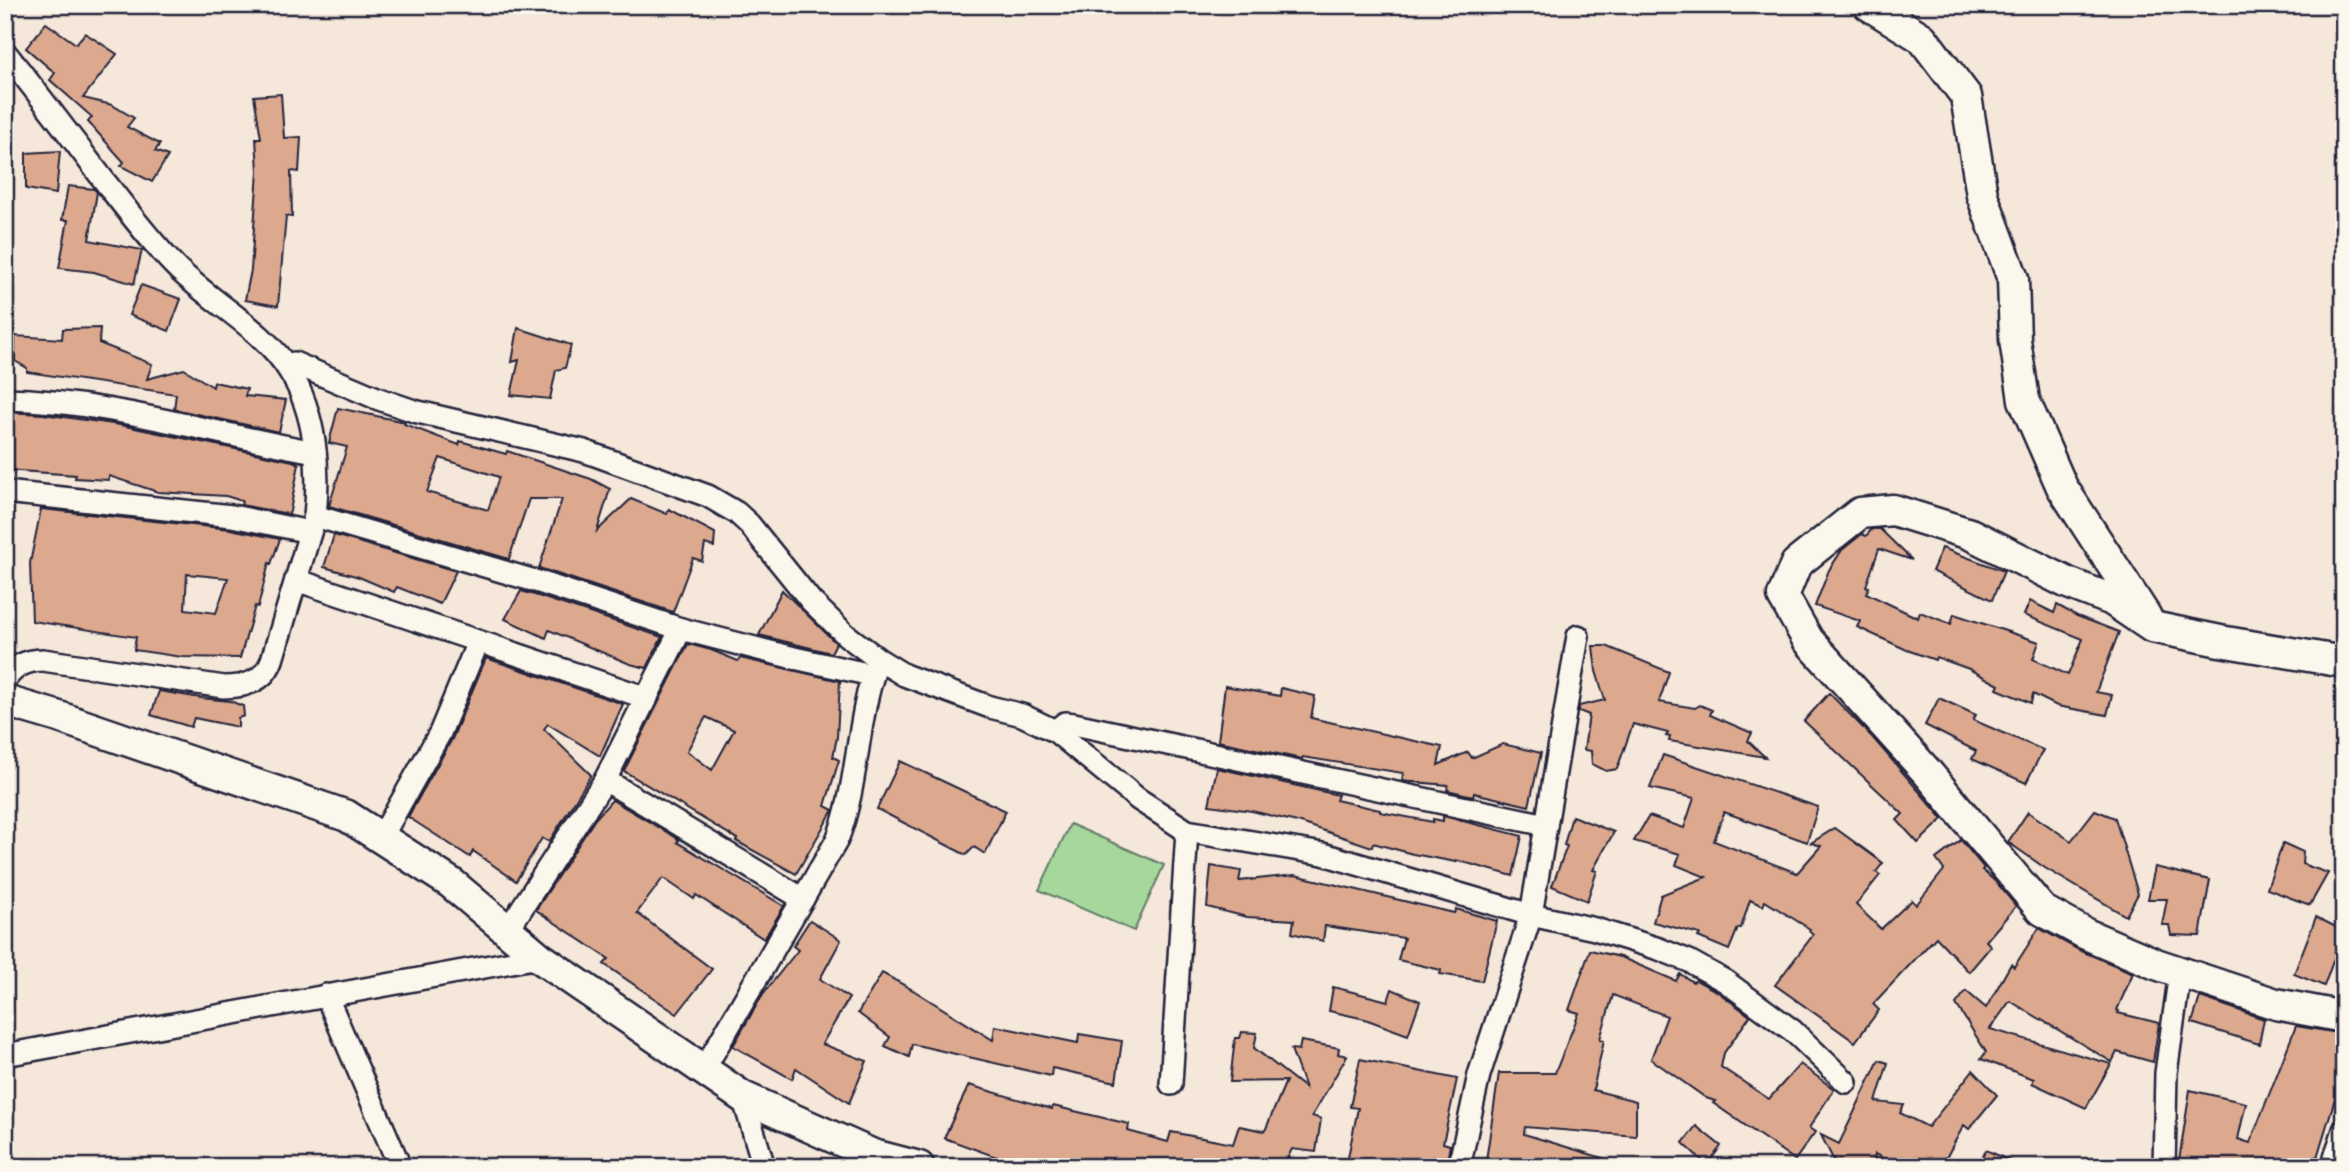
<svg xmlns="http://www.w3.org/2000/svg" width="2349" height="1172" font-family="Dekko,sans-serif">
<rect width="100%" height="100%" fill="#f5e7d9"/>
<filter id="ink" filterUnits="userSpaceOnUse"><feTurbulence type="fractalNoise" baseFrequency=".0143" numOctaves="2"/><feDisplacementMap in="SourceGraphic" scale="14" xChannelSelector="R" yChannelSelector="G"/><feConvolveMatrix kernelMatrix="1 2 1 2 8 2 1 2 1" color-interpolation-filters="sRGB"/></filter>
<g filter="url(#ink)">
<polygon fill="#a5d89a" stroke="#647d6a" stroke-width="2" points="1070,824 1164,865 1134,931 1039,890"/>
<g fill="#dca98f" stroke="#22223b" stroke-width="2" fill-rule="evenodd">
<polygon points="46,23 76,44 85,33 117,54 83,98 112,105 134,118 127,127 160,144 155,151 168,156 152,182 121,166 124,162 88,122 92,117 50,80 55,73 26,48"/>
<polygon points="281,94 284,138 301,137 299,172 291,171 292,217 286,216 278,306 245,300 251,270 258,171 256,138 261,138 254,96"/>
<polygon points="60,151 56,194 26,189 26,153"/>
<polygon points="68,186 94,189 97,192 89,240 142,250 134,284 94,272 59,268 68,220 62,220"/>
<polygon points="141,285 181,299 169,331 129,315"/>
<polygon points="100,328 99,343 152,364 147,379 184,369 213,387 214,382 247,389 245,396 286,400 279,432 174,409 176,394 27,372 27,368 15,361 15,336 62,339 63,329"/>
<polygon points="518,328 571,345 565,368 556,370 550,399 511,395 519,360 512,362"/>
<path d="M338 408 405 422 404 424 459 445 460 441 506 454 507 451 591 479 610 489 597 531 631 499 667 514 669 509 715 533 714 547 705 544 702 561 693 558 673 612 539 568 562 499H529L509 559 329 506 347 447 329 443ZM440 458 499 477 488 510 427 492Z"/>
<polygon points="5,412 43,414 120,425 293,461 299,464 290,511 289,514 241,505 242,501 226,496 158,492 109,476 108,480 75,478 76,475 5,470"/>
<path d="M41 509 230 529 280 539 271 564 269 563 258 607 255 606 240 658 182 657 134 650 136 637 32 621 30 563ZM187 574 228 578 216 613 185 609Z"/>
<polygon points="1872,529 1880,529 1912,560 1879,549 1866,586 1869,587 1866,593 1918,618 1920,612 1951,624 1954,614 2039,642 2033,659 2068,675 2083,639 2024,615 2030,601 2054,613 2057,605 2077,616 2119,632 2096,692 2112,695 2107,715 2057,706 2033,694 2031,703 1997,689 1999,685 1969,669 1936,657 1935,660 1907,650 1857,627 1860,621 1815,606 1829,570 1842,550 1862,534 1866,536"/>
<polygon points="334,535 456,571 440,604 397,587 394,592 359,577 324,567"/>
<polygon points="1942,548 2004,571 1992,600 1932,571"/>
<polygon points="782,590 836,643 831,653 759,635"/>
<polygon points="521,591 538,596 662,637 647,668 630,664 549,630 546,638 505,619"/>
<path d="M688 644 711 650 738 661 740 658 840 681 837 737 833 757 839 760 825 806 833 810 796 874 736 841 737 839 624 771ZM706 717 734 730 712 770 687 751Z"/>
<polygon points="1593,646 1606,646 1669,672 1659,702 1695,708 1700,705 1712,710 1710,715 1752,733 1748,741 1765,757 1669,741 1670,737 1666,736 1668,733 1633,724 1617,769 1606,771 1592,764 1591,751 1584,750 1589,715 1579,711 1579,706 1605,700 1596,671"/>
<polygon points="486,658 623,704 600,756 548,724 544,729 591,775 549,842 542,838 516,881 473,851 470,857 408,817 452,739"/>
<polygon points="1225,686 1280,696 1281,688 1315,696 1311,718 1442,747 1438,765 1468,752 1472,758 1503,744 1541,753 1529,806 1474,793 1473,796 1447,790 1448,785 1402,781 1403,773 1303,757 1302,759 1218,741"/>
<polygon points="159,691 201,698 230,701 243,706 244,716 238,718 238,727 194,718 191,727 151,715"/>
<polygon points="1829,693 1872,737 1943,819 1918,843 1897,820 1903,814 1804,721"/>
<polygon points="1939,698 1976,715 1973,720 2043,750 2026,783 1972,759 1976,751 1925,725"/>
<polygon points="1663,755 1818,807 1807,842 1724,812 1714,841 1797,873 1821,846 1811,843 1835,828 1883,863 1876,872 1880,875 1856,905 1881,929 1912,900 1916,905 1944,870 1936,859 1961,840 1984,868 1982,870 1997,883 2016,906 1986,941 1991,946 1969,972 1936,937 1873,1004 1879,1010 1855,1042 1775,985 1813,935 1809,931 1810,929 1765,901 1763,906 1750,900 1741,928 1738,928 1729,950 1698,937 1700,934 1653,922 1661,895 1706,877 1676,865 1680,854 1634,841 1649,816 1684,828 1694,798 1650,788"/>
<polygon points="900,761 1006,811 985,854 974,847 966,855 877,809"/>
<polygon points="1217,768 1338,795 1336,800 1380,810 1380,812 1433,822 1433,819 1443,821 1443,816 1522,836 1513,876 1456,860 1456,862 1413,854 1373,843 1372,847 1301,823 1252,811 1209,805"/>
<polygon points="612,800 675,837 679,840 677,842 784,906 764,939 696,895 694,899 663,878 637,913 712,969 677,1014 604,964 609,959 536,910 595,819"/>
<polygon points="2095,810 2115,818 2138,894 2126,916 2045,868 2008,842 2028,812 2071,841"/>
<polygon points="1572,816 1614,832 1593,870 1597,871 1587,901 1552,886 1567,846 1564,845"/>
<polygon points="2283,843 2303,852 2302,864 2328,873 2310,905 2267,889"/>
<polygon points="1211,866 1241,871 1239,881 1295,875 1454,913 1456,909 1497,921 1482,981 1440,974 1441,970 1398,960 1404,938 1325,926 1323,941 1292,933 1294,920 1247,917 1207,907"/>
<polygon points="2155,867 2210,880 2200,936 2171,935 2169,925 2162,925 2167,899 2148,899"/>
<polygon points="2316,917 2344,931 2324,986 2294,974"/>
<polygon points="810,920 841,940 820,979 849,998 822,1044 867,1061 849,1103 796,1068 792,1079 733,1046 763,994 798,950 793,946"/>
<polygon points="2039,928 2079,950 2133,973 2117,1010 2119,1011 2118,1013 2159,1023 2153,1062 2117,1052 2112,1062 2010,1001 1990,1029 2111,1064 2086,1108 2032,1083 2034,1079 1981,1059 1986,1052 1956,1004 1966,991 1986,1008 2011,964 2014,967"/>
<polygon points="1590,950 1620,957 1676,981 1680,974 1693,982 1696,980 1718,992 1750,1016 1724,1053 1721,1067 1769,1099 1800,1064 1834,1089 1809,1128 1815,1132 1795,1160 1713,1103 1715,1101 1706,1098 1651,1059 1667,1016 1613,995 1600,1039 1604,1040 1593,1090 1636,1101 1636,1136 1525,1127 1524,1134 1619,1163 1619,1167 1485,1167 1499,1073 1555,1073 1579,1013 1569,1010"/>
<polygon points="882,973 913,990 993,1040 995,1026 1078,1043 1079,1034 1122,1041 1116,1082 1052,1068 1051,1076 912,1044 909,1057 885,1046 890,1037 858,1013"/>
<polygon points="1333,987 1388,1001 1392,989 1420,1001 1408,1035 1365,1019 1329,1011"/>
<polygon points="2200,997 2264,1019 2259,1044 2192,1023"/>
<polygon points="2296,1026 2344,1034 2344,1069 2314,1167 2178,1167 2190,1090 2246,1103 2238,1139 2250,1143"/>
<polygon points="1242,1032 1257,1033 1254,1048 1305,1088 1291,1049 1299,1050 1301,1041 1339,1048 1338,1054 1347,1056 1312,1116 1321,1119 1316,1152 1292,1149 1283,1167 1050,1167 1030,1163 1029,1167 1024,1167 944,1138 969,1085 1052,1109 1053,1106 1129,1124 1128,1131 1168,1142 1171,1132 1233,1144 1239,1126 1265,1131 1286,1081 1230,1082 1235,1038 1240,1038"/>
<polygon points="1360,1059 1457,1079 1443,1143 1450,1145 1446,1167 1346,1167 1358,1108 1350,1107"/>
<polygon points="1879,1060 1888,1063 1876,1102 1904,1105 1900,1113 1928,1127 1973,1070 1997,1095 1969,1129 1964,1125 1941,1167 1899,1167 1875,1154 1873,1167 1837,1167 1821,1135 1839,1144"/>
<polygon points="1696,1126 1721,1146 1707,1165 1683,1143"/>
<polygon points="1986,1150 2024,1167 1977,1167"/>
</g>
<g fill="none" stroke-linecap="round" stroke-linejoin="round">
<g stroke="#22223b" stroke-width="26">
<g id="street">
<path d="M5 52C37 92 68 133 99 174 123 205 146 236 173 264 209 302 264 328 290 372 316 414 320 469 315 516L272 660C264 682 245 687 224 687L43 660C27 660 14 666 5 680"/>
<polyline points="286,365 294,363 379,399 414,411 584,451 708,496 737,513 749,524 811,601 846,635 878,659 904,675 990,707 1022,715 1055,731 1138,799 1187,831 1323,854 1531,915 1595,929 1659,949 1689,961 1725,981 1793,1031 1846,1082"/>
<path d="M5 399C111 401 212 434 315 452"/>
<polyline points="5,492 232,516 310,532"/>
<polyline points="315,516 542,583 681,629 794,658 872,675"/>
<polyline points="296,580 647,698"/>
<polyline points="1055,731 1065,723 1074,724 1546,825"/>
<polyline points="605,780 803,899"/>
<polyline points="381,838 440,733 478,642"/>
<polyline points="507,931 605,780 681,629"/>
<polyline points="326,995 400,1167"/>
<polyline points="5,1055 539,957"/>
<path d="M703 1071 837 840C859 784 856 720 877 663"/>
<polyline points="1171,1084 1187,831"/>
<polyline points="743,1097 764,1167"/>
<polyline points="1459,1167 1479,1075 1531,915 1578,636"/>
<polyline points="2164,1167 2166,1073 2180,972"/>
<polyline points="2332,1167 2344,1130"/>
</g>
</g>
<g stroke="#22223b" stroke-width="35">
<g id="secondary">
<polyline points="1869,5 1922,38 1966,96 1982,195 2013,279 2015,340 2024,400 2062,487 2146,617"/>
<polyline points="2344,662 2220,641 2152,627 2112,600 2068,583 1970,534 1893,510 1860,513 1796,564 1783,596 1808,640 1927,772 2042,910 2086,934 2156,964 2276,1004 2344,1017"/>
<polyline points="5,701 56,716 347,816 451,883 539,957 743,1097 873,1155 919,1167"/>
</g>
</g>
<use href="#street" stroke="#fbf7ec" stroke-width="21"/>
<use href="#secondary" stroke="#fbf7ec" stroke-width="30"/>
</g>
</g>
<rect width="2349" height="1172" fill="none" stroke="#fbf7ec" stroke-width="28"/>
<rect x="14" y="14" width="2321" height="1144" fill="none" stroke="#22223b" stroke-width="2.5" filter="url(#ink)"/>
</svg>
